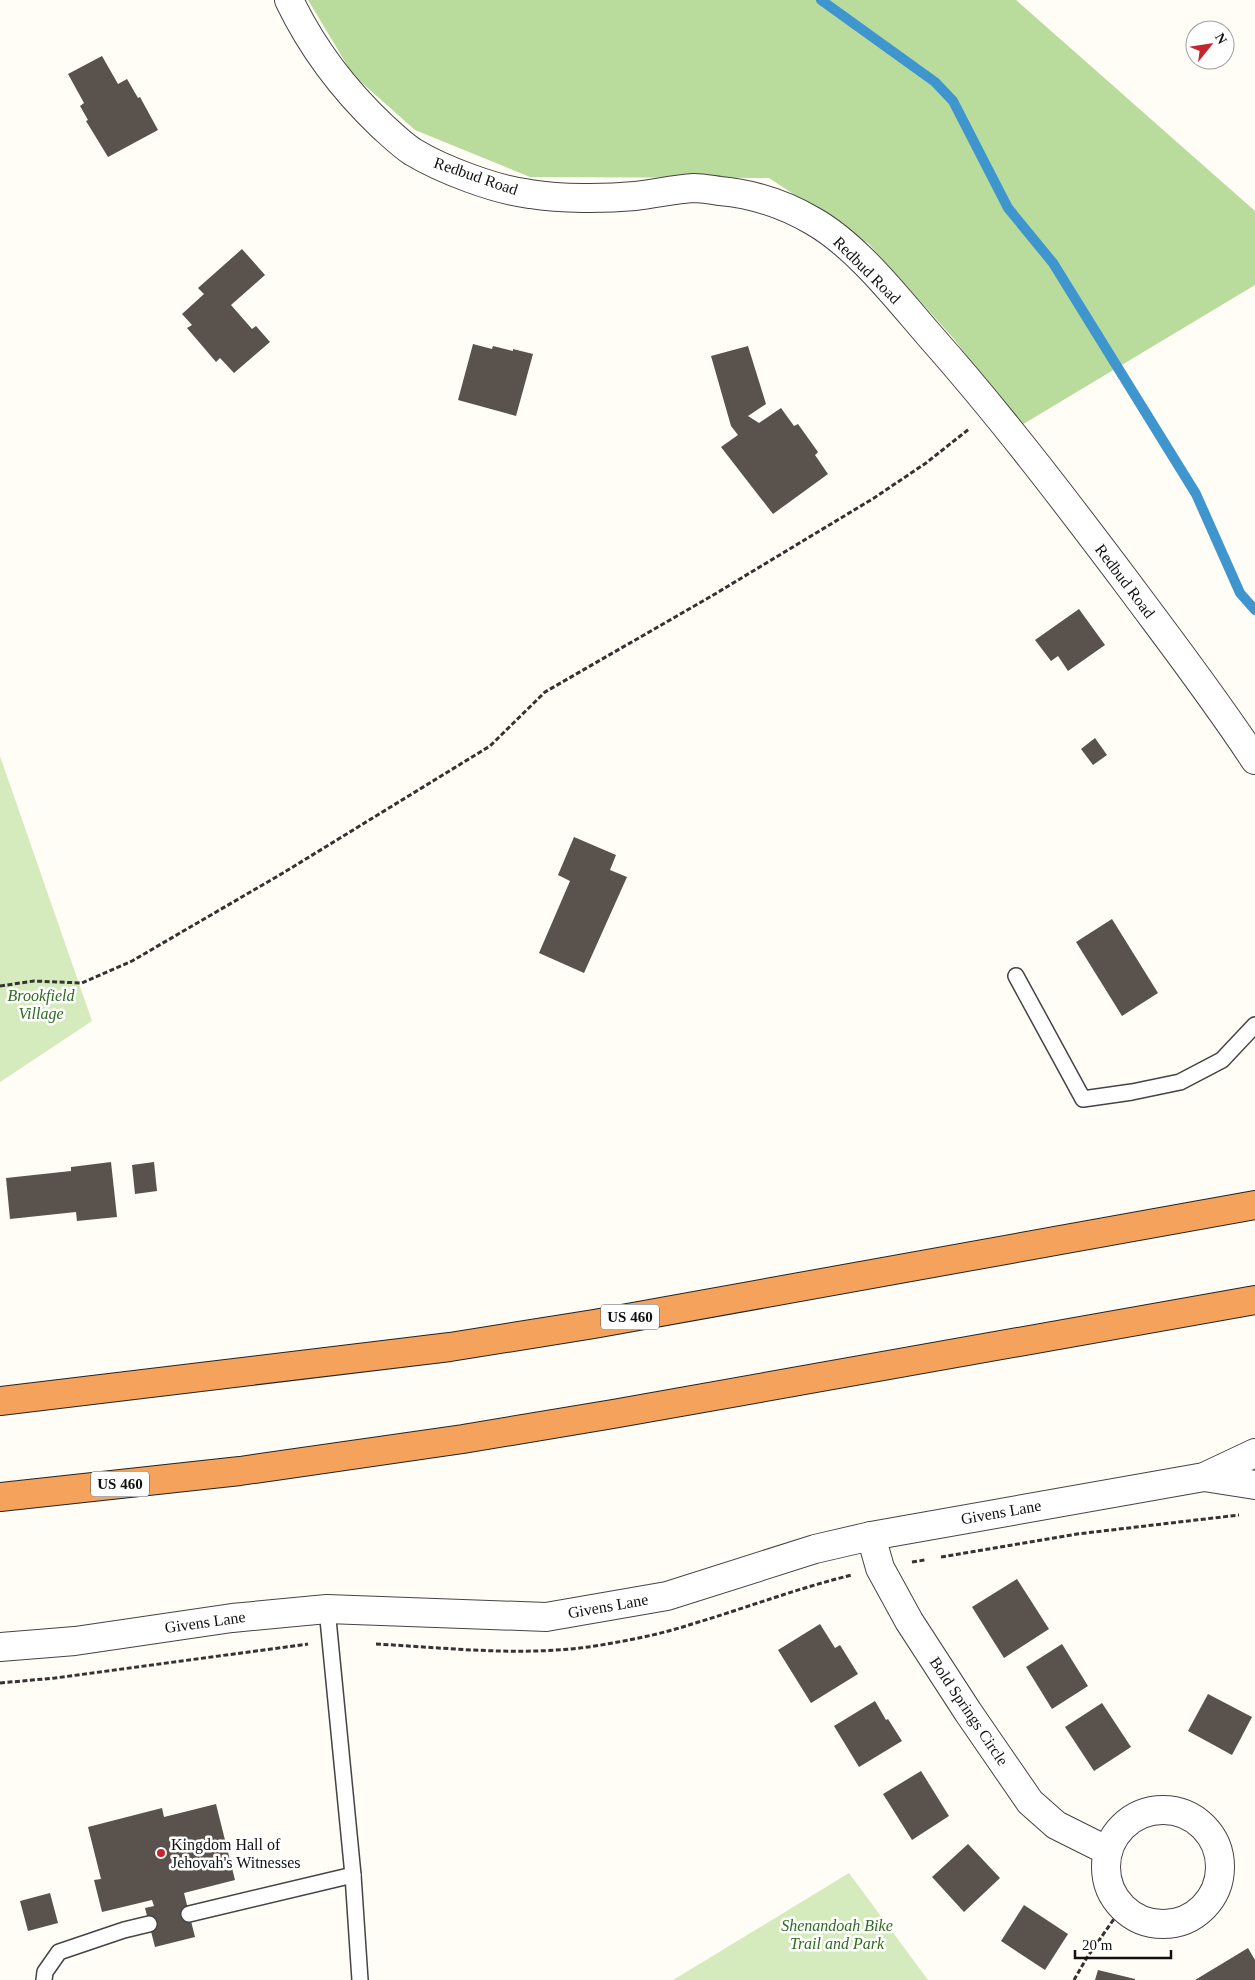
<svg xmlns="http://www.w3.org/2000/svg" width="1255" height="1980" font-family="'Times New Roman',serif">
<rect width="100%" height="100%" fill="#fffdf5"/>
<g fill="#d5ebbd">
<polygon points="0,756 92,1021 0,1082"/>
<polygon points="849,1873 928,1980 673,1980"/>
</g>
<polygon fill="#b9dc9c" points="308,0 1016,0 1255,211 1255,285 1020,426 954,339 869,244 769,178 530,177 415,130 353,75"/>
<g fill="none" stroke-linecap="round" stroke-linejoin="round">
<polyline stroke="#3f96cf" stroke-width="10" points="821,0 935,82 953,101 1008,208 1053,263 1196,494 1240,593 1255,610"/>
</g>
<g fill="#5a524d">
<polygon points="102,56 118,84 127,79 138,98 140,97 158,130 108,157 86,121 88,120 80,106 84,103 68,74"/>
<polygon points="242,249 265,275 231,305 252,329 256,326 270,342 234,373 220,358 216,362 187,328 192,325 182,314 204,294 198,288"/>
<polygon points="473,344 492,349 493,346 513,351 513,349 533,354 516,416 458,400"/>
<polygon points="748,346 766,404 748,416 759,423 781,408 794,426 798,424 818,452 815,455 828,474 773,514 721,447 738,435 731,426 711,356"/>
<polygon points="1079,609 1105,645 1068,671 1058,656 1051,661 1035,640"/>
<polygon points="1095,738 1107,755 1093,765 1081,749"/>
<polygon points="574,837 616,855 610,870 627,877 584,973 539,953 570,881 558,875"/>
<polygon points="1112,919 1158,993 1122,1016 1076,942"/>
<polygon points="111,1162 117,1217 77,1221 76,1212 10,1219 6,1178 71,1171 71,1167"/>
<polygon points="154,1162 157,1191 135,1194 132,1165"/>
<polygon points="1017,1579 1049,1629 1004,1658 972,1607"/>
<polygon points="820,1624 835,1648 840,1645 858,1674 811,1703 778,1650"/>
<polygon points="1062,1644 1088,1686 1052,1709 1026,1667"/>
<polygon points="1208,1694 1252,1717 1232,1755 1188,1731"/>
<polygon points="875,1701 886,1720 888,1719 902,1741 859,1767 834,1726"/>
<polygon points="1102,1703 1131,1747 1094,1771 1065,1727"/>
<polygon points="921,1771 949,1816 912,1840 883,1794"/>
<polygon points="216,1804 235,1880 184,1893 195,1937 155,1947 145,1908 154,1906 152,1900 102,1912 94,1880 101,1879 88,1827 162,1808 164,1817"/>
<polygon points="968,1844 1000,1878 964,1912 932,1877"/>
<polygon points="50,1893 58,1923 28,1931 20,1901"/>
<polygon points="1024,1905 1068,1934 1045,1970 1001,1941"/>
<polygon points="1248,1948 1255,1960 1255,1980 1195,1980"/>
<polygon points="1098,1970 1135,1979 1135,1980 1095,1980"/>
</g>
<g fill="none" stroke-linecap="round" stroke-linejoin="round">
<g stroke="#444" stroke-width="18">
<g id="service">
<polyline points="1016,976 1083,1099 1132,1092 1180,1082 1222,1060 1255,1025"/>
<polyline points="327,1609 353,1875 360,1980"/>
<polyline points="189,1914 353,1875"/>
<polyline points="44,1980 45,1972 59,1952 124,1930 149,1924"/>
</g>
</g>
<g stroke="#444" stroke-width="30">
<g id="minor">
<path d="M289 0C312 48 344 90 382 126 392 135 402 145 413 152 443 170 496 190 530 194 562 199 604 199 635 196 655 194 674 189 694 188 703 188 712 190 720 191 754 194 784 204 813 221 857 246 897 298 930 336 1000 415 1064 499 1128 584 1171 642 1215 699 1255 760"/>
<polyline points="871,1536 880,1568 909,1621 968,1712 1030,1802 1056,1825 1108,1851"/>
<circle cx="1163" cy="1867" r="57"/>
</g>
</g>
<g stroke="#444" stroke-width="30">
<g id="tertiary">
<polyline points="1204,1477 1255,1485"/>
<polyline points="0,1647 75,1641 232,1618 327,1609 546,1617 667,1596 815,1549 871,1536 1204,1477 1255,1453"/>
</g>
</g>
<g stroke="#222" stroke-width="30">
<g id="motorway">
<polyline points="0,1401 450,1347 594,1324 1255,1205"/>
<polyline points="0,1497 240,1471 463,1439 613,1414 1255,1300"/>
</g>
</g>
<g stroke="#333" stroke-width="3" stroke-dasharray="5 2.5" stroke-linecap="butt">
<polyline points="0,986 34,981 82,983 132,961 283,873 490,746 545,692 715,594 874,498 926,463 969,429"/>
<polyline points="941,1557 1077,1534 1239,1515"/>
<polyline points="912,1562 925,1560"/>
<path d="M376 1644C452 1648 531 1658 607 1644 636 1639 665 1633 692 1624 746 1608 798 1588 852 1575"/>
<polyline points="0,1683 55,1678 308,1644"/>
<polyline points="1074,1980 1086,1959 1123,1906"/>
</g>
<use href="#service" stroke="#fff" stroke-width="15"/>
<use href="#minor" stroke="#fff" stroke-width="28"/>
<use href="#tertiary" stroke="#fff" stroke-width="28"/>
<use href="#motorway" stroke="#f5a25d" stroke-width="28"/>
</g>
<circle fill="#c4262e" stroke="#fff" stroke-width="2" cx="161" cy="1853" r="5"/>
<g text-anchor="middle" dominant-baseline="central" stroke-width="5" stroke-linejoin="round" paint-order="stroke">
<g fill="#fff" stroke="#585858" stroke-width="1">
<rect x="601" y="1304.5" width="58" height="25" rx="4"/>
<rect x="91" y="1471.5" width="58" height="25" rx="4"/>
</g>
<g font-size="15" font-weight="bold" fill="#111">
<text x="630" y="1317">US 460</text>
<text x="120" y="1484">US 460</text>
</g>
<g font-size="16" fill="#111" stroke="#fff">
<text transform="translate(476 176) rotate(19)">Redbud Road</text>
<text transform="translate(867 270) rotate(45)">Redbud Road</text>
<text transform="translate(1125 581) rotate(53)">Redbud Road</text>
<text transform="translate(1001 1512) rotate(-10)">Givens Lane</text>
<text transform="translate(608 1606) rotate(-10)">Givens Lane</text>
<text transform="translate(205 1622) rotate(-8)">Givens Lane</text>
<text transform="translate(969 1711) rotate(56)">Bold Springs Circle</text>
</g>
<g font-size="16" font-style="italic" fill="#2f6b1f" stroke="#fff">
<text x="41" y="995">Brookfield<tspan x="41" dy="18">Village</tspan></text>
<text x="837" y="1925">Shenandoah Bike<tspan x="837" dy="18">Trail and Park</tspan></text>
</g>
<g font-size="16" fill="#111" stroke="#fff" text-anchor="start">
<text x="171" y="1844">Kingdom Hall of<tspan x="171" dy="18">Jehovah's Witnesses</tspan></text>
</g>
</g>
<g transform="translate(1210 45) rotate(60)"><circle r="24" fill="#ffffff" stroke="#a0a0a0"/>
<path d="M0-4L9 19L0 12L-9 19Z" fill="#c4262e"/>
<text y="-8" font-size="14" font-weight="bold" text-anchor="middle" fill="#111111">N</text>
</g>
<path d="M1075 1950v8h96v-8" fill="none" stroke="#111111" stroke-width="2.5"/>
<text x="1082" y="1950" font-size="15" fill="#111111" stroke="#ffffff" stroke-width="4" paint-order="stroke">20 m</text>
</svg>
